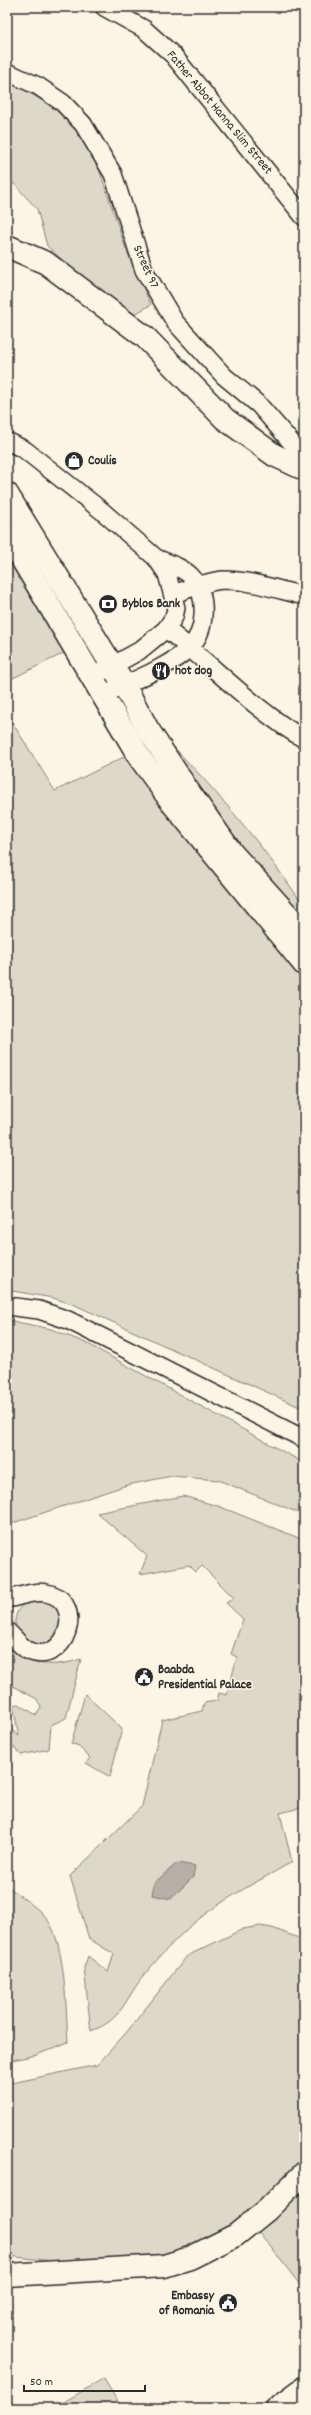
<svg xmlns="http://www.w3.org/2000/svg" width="311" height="2415" font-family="Dekko,sans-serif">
<rect width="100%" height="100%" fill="#fcf5e5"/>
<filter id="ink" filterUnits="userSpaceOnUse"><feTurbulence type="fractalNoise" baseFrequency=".025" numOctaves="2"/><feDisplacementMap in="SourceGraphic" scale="8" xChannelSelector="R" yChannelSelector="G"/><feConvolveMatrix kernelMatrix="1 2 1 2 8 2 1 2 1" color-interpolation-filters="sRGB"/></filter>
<g filter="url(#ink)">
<g fill="#ded8ca" stroke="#84827a">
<polygon points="7,80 52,106 76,128 97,163 126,249 151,305 131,316 96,291 47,246 37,209 7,176"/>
<polygon points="7,490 93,639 7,681"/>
<path d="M7 714 55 791 164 737C216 790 263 845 304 906V1409L75 1305 53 1298 7 1290Z"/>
<polygon points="7,1320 51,1329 86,1343 304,1463 304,1515 218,1480 172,1476 127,1485 7,1525"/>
<path d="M183 1496 218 1506 304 1540V1807L280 1813 292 1862C257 1882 218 1901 187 1929 171 1944 156 1960 142 1978 124 2001 122 2020 91 2031L84 1968 88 1956 108 1972 114 1954 89 1939 70 1876 142 1806 162 1720 202 1711 204 1703 217 1701 219 1693 227 1695 237 1657 231 1654 243 1619 226 1603 234 1598 202 1566 196 1572 189 1565 140 1574 147 1556 97 1513Z"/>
<circle cx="38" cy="1622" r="23"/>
<path d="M7 1643C25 1667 55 1668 81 1659L66 1718 51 1725 49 1749 21 1755 7 1740V1726L19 1736 13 1705 19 1704 36 1715 41 1708 37 1699 7 1683Z"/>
<polygon points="85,1694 122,1729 110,1777 86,1763 90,1758 77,1745 71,1744"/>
<path d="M7 1886C18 1895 39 1908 47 1919 66 1944 66 2012 68 2042L37 2055 7 2061Z"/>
<polygon points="260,1926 272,1928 304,1940 304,2290 245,2214 226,2231 173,2253 62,2262 7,2256 7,2084 97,2065 126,2033 187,1956 243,1929"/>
<polygon points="104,2378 122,2408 54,2408"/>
</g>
<polygon fill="#b4b0a5" stroke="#7d7b74" points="177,1863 195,1866 193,1877 171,1899 152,1895 154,1883"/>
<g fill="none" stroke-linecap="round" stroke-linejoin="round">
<g stroke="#2b2b2b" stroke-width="20">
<g id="street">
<polyline points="104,7 144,29 173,55 304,217"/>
<polyline points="7,72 38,86 63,103 83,124 113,174 144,270 175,322 224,376 259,405 304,457"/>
<polyline points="7,441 25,450 102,511 156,558 167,574 176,608 174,617 166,629 139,651 92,677"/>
<path d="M173 594C189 589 207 581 224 580 250 580 279 590 304 596"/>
<path d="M166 629C213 665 253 709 304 739"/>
<path d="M104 694C128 683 172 666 190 647 207 630 208 594 191 576 182 567 168 563 156 558"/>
<polyline points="7,1306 39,1310 68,1320 304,1439"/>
<path d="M7 1599C20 1597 33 1590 46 1593 88 1600 66 1670 27 1650 19 1645 14 1637 7 1631"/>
</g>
</g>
<g stroke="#2b2b2b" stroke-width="25">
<g id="secondary">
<polyline points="7,246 46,263 145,337 225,419 274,455 304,469"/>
<polyline points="7,494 124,685 147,728 189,792 232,853 304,933"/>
<polyline points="7,534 140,758 173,804 304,964"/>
<polyline points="7,2275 164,2266 190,2258 236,2235 267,2210 304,2173"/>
<polyline points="277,2408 304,2388"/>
</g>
</g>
<use href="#street" stroke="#fcf5e5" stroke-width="17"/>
<use href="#secondary" stroke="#fcf5e5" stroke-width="22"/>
</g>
</g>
<defs>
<g id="shop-disc" transform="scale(1)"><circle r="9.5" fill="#2b2b2b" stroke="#fcf5e5"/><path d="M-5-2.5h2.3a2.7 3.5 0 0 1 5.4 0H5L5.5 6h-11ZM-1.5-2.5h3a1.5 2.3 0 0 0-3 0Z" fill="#fff"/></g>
<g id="bank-disc" transform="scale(1)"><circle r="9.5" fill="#2b2b2b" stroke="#fcf5e5"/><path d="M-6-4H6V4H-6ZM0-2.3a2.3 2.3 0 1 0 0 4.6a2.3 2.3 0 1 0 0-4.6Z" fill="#fff"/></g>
<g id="restaurant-disc" transform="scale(1)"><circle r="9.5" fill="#2b2b2b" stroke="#fcf5e5"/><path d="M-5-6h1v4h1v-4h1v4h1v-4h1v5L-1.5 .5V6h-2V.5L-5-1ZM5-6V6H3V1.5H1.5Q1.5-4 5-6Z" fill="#fff"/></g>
<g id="civic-disc" transform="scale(1)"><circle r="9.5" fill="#2b2b2b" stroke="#fcf5e5"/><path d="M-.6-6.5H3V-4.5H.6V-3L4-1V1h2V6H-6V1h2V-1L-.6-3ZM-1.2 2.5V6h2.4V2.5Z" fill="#fff"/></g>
</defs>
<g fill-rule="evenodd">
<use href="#shop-disc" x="74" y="461"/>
<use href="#bank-disc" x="108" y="604"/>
<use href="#restaurant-disc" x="161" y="671"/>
<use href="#civic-disc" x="144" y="1677"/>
<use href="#civic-disc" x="228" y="2303"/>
</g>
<g text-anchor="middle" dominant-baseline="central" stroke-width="3" stroke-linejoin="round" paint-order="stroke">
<g font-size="13" fill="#2b2b2b" stroke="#fcf5e5">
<text transform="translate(219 113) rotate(50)">Father Abbot Hanna Slim Street</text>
<text transform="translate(145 267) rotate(66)">Street 97</text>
</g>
<g font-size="13" font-weight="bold" fill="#2b2b2b" stroke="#fcf5e5" text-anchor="start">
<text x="88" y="461">Coulis</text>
<text x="122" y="604">Byblos Bank</text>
<text x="175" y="671">hot dog</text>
<text x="158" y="1670">Baabda<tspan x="158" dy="15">Presidential Palace</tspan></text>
<text x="214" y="2296" text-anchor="end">Embassy<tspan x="214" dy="15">of Romania</tspan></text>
</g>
</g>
<rect width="311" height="2415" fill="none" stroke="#fcf5e5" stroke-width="24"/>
<rect x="12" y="12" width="287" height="2391" fill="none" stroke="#2b2b2b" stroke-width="1.5" filter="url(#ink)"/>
<path d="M24 2385v6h121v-6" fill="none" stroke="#2b2b2b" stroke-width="2"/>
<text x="30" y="2385" font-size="12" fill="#2b2b2b" stroke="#fcf5e5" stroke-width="3" paint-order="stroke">50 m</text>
</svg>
